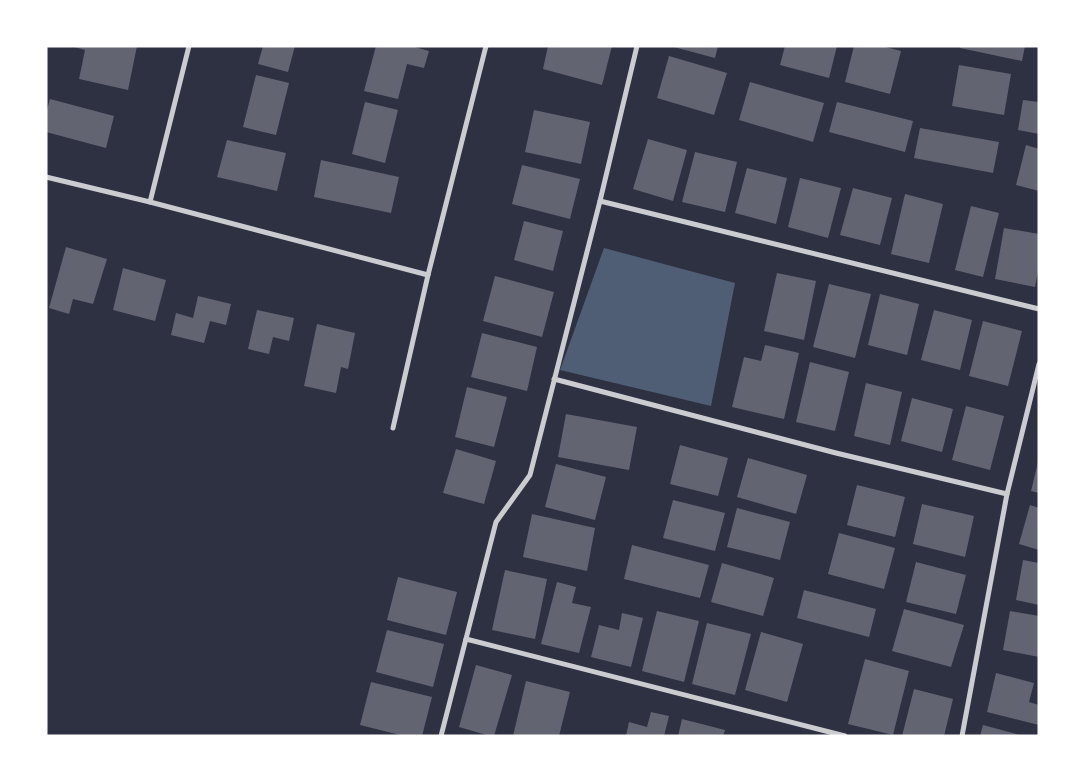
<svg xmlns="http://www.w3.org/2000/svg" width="1085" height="782" font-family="'Varela Round',sans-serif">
<rect width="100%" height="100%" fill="#2d3142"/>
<polygon fill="#4f5d75" points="604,248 735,283 711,406 560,370"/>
<g fill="#626471">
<polygon points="71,46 137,46 128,90 79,79 85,50"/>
<polygon points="263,46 295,46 288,72 258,64"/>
<polygon points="376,46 411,46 429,51 424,68 407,64 398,99 364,91"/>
<polygon points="548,46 612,46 602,85 543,69"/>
<polygon points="670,46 718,46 715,58"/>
<polygon points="785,46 837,46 829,78 780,65"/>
<polygon points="854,46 882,46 901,51 890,94 845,82"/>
<polygon points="961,46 1025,46 1022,61 960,48"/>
<polygon points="669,56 727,73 714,115 657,98"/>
<polygon points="959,65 1011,74 1004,115 952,106"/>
<polygon points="256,75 289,83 276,135 243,127"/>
<polygon points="750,82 824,103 813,142 739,120"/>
<polygon points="50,99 114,116 106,148 46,132 46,113"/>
<polygon points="1023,100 1039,102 1039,134 1018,130"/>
<polygon points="365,102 398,110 385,163 352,154"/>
<polygon points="837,102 913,121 905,152 829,132"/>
<polygon points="534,110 590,122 581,164 525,152"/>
<polygon points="920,128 999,142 993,173 914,158"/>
<polygon points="648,139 687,150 673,201 633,189"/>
<polygon points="227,140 286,153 277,191 217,177"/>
<polygon points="1026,145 1039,149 1039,191 1016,185"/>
<polygon points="695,152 737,162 725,212 682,202"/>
<polygon points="321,160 399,177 391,213 314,197"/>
<polygon points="522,165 580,179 570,219 512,204"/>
<polygon points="747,168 787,178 776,224 735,213"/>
<polygon points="800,178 841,188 828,238 788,227"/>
<polygon points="853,188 892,198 880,245 840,235"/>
<polygon points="905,194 943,204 929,263 891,254"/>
<polygon points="971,206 999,213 983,277 955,270"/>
<polygon points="524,221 563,231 553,271 514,260"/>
<polygon points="1004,228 1039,234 1039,266 1035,287 995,279"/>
<polygon points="66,247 107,259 93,304 73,299 69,314 49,308"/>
<polygon points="123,268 166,280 155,321 113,310"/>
<polygon points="777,273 816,281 804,340 764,331"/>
<polygon points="495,276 554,292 542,337 483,321"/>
<polygon points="829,284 871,294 855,358 813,347"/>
<polygon points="880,294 919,304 907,355 868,345"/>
<polygon points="198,296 231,304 226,325 210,321 204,343 171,335 176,313 193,318"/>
<polygon points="257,310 294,318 289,341 273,337 269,354 248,349"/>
<polygon points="934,310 972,320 960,370 921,360"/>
<polygon points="983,321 1022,331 1008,386 969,376"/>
<polygon points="317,324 355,333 348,369 341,367 336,393 304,386"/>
<polygon points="482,333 537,347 527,391 471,377"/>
<polygon points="765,345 799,353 784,419 732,407 744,357 761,361"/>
<polygon points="810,362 849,372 835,431 796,422"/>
<polygon points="866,383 902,392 890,445 854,436"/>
<polygon points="467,387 507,397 494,447 455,437"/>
<polygon points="912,398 953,409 942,452 901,441"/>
<polygon points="966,406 1004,416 990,470 952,460"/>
<polygon points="566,414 637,427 629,470 558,457"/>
<polygon points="680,445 728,458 718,496 670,484"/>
<polygon points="456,449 496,461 484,504 443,493"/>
<polygon points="748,458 807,475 796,514 737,497"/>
<polygon points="1038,462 1039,462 1039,493 1031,491"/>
<polygon points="556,464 606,477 595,520 545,507"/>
<polygon points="857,485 905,497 895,537 847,525"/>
<polygon points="673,500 725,513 715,551 663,538"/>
<polygon points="922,504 974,516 965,557 913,544"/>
<polygon points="1030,505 1039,508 1039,550 1019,544"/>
<polygon points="737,508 790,522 780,560 727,547"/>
<polygon points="532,514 595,528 587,571 523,557"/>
<polygon points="839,533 895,548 884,589 828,574"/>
<polygon points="632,545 709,565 700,598 624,579"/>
<polygon points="1023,560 1039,563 1039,605 1016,600"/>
<polygon points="916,562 966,575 956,614 906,602"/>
<polygon points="722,563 774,578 763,616 711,602"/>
<polygon points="505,570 547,579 535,639 492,630"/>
<polygon points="398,577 457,592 446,635 387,620"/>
<polygon points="557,582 576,587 572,603 591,607 579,653 541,644"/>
<polygon points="804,590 876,609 869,637 797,618"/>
<polygon points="904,609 964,625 951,667 892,651"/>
<polygon points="657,611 699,621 684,682 642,671"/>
<polygon points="1010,611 1039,616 1039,657 1003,650"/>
<polygon points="622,613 643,618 631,667 591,657 599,625 619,630"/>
<polygon points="707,623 751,634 735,695 692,684"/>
<polygon points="387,630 444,644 433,687 376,672"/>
<polygon points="761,632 803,644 787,702 745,690"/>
<polygon points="865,659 909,671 893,735 848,724"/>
<polygon points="476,665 512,675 494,736 490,736 459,727"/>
<polygon points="996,673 1034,683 1029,702 1039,705 1039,725 987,712"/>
<polygon points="526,681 570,692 559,736 513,736"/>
<polygon points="371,682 432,697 422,736 404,736 360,725"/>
<polygon points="914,689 953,699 944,736 902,736"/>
<polygon points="651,712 669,716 664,736 626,736 629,722 647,727"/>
<polygon points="682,719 725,730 723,736 678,736"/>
<polygon points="983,725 1020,735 1020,736 980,736"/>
</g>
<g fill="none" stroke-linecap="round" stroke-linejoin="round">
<g stroke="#caccd0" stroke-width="5">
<polyline points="46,177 150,202 428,275"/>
<polyline points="600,201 1039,309"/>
<polyline points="150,202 189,46"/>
<polyline points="554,379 836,453 1007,494"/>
<polyline points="393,428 428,275 486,46"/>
<polyline points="466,639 845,736"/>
<polyline points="441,736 496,522 530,475 600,201 637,46"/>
<polyline points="962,736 1007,494 1039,364"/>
</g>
</g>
<rect width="1085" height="782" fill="none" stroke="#ffffff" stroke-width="95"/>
</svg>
